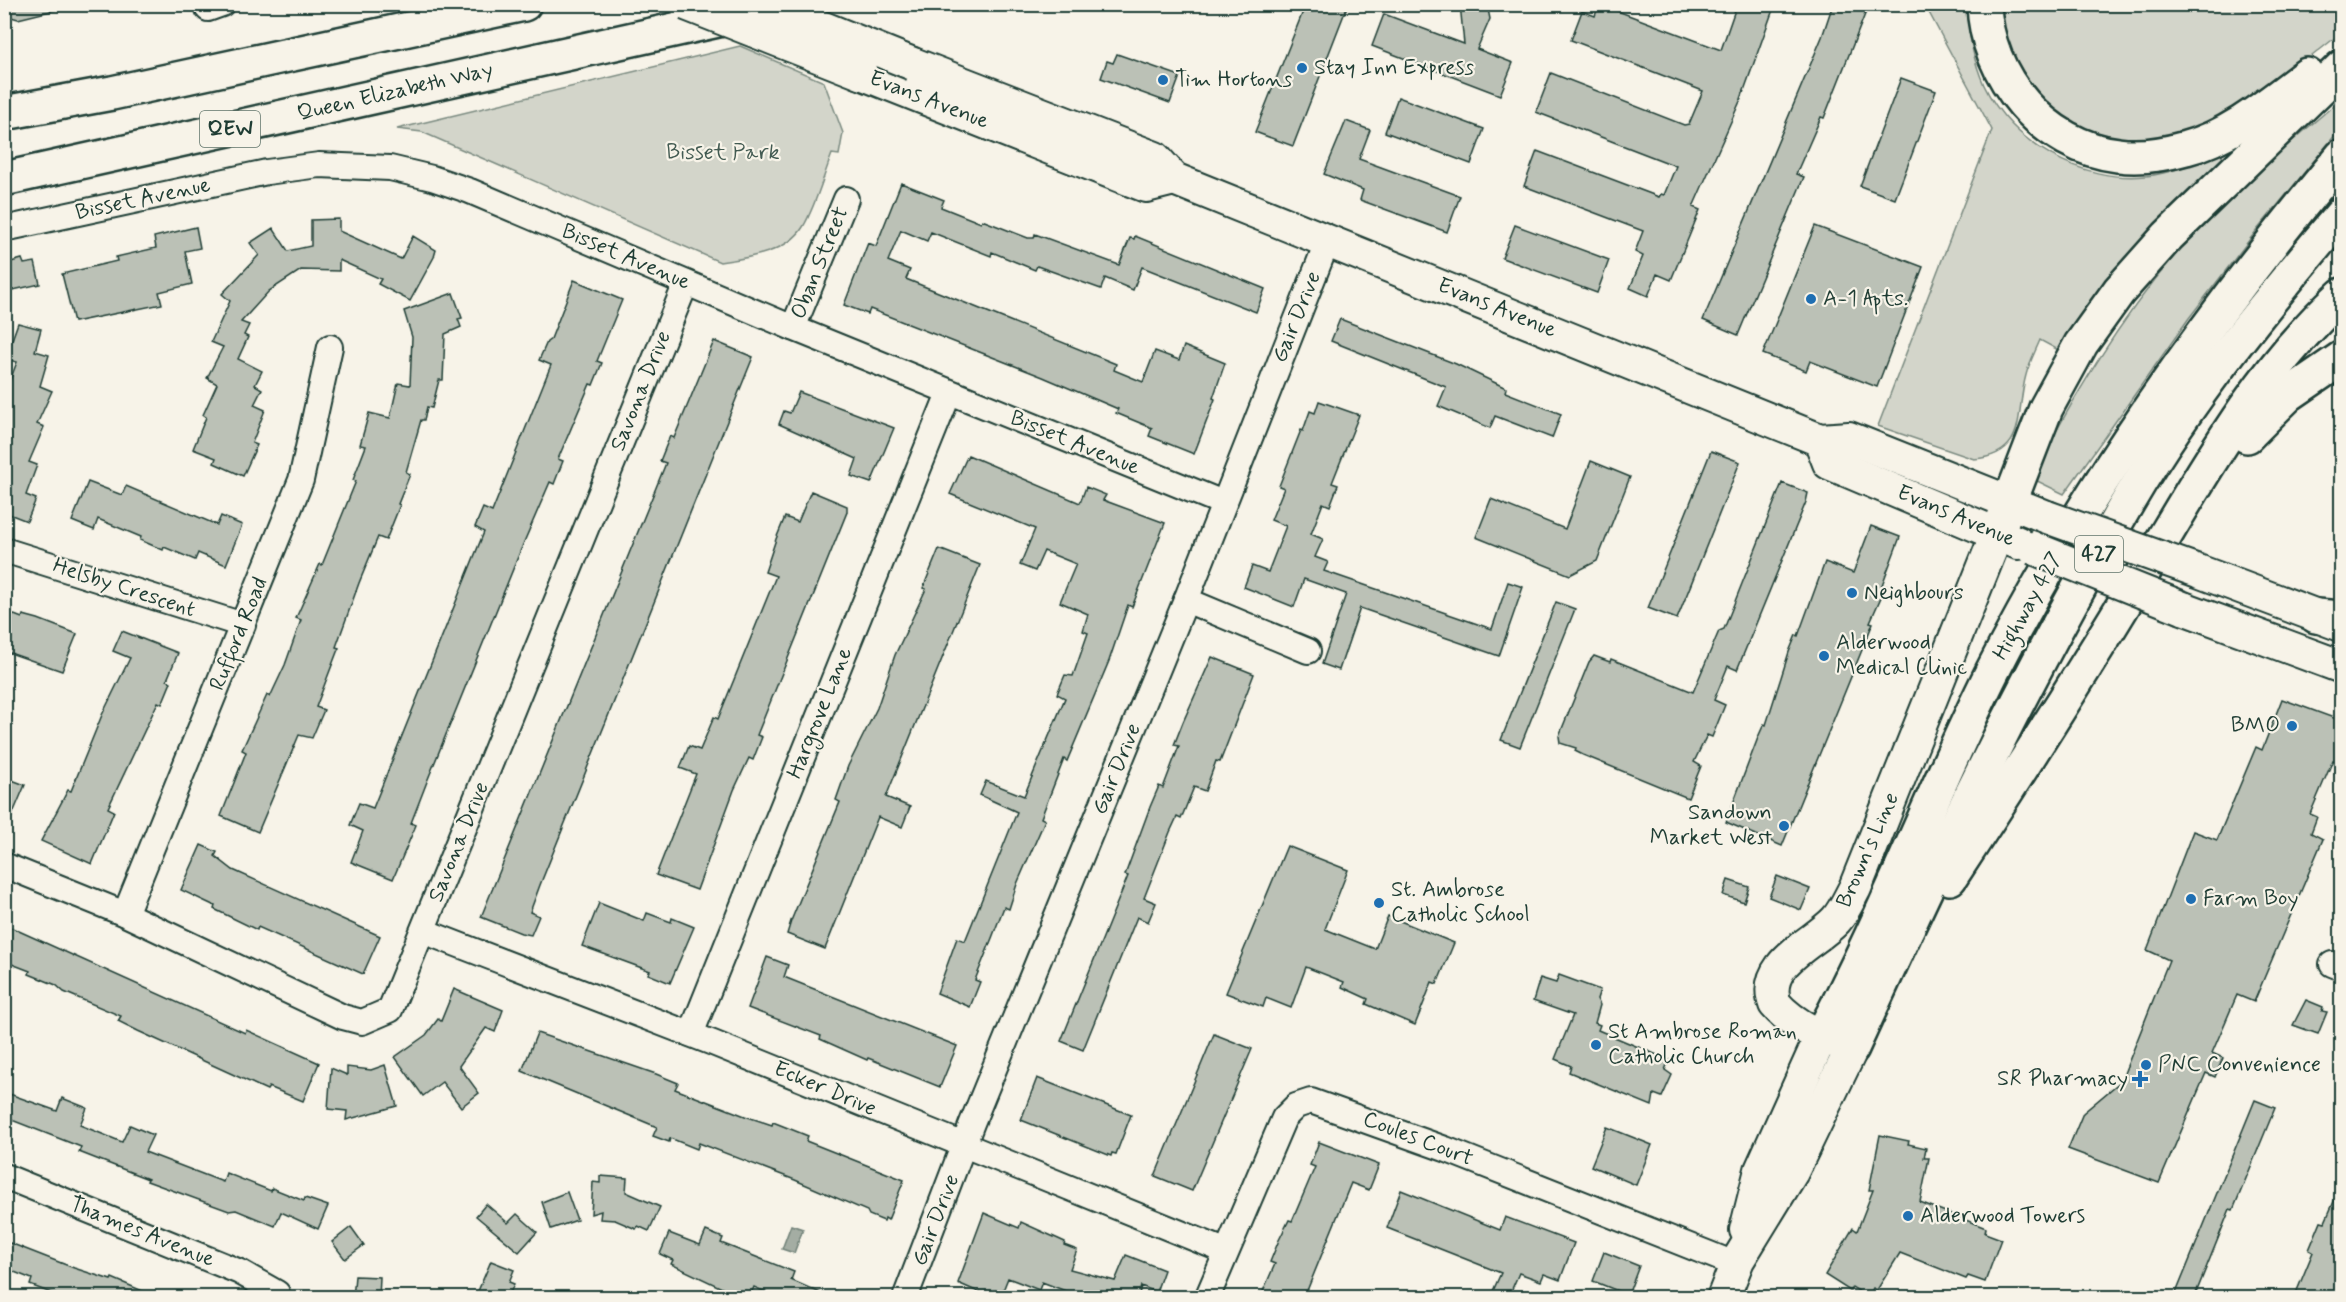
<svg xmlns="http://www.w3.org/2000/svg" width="2346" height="1302" font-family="Mynerve,sans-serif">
<rect width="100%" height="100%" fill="#f7f3e8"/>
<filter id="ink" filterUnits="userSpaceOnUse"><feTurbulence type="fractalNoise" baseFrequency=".0167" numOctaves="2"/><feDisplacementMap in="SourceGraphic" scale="12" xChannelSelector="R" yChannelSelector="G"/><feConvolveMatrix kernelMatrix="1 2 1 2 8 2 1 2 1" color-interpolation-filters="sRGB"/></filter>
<g filter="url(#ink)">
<g fill="#d3d5ca" stroke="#79897f" stroke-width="1.5">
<path d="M1925 5H1967C1968 32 1973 60 1984 85 2011 143 2082 183 2146 176 2172 173 2197 163 2220 152L2227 163 2062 352 2040 340C2035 352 2029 363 2026 375 2015 415 2028 454 1974 459L1878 426 1992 130Z"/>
<polygon points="1996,5 2341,5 2341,33 2288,75 2216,123 2160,140 2120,142 2094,135 2046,109 2007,58"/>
<path d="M740 46 824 82 843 133 839 155 832 154C823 177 816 205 803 227 787 253 747 258 720 262L422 132 397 129Z"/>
<path d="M2341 99V128L2257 230 2189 318 2064 494 2031 478C2073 398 2117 323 2176 254 2224 196 2285 148 2341 99Z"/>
</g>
<polygon fill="#a4ada3" stroke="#6f8077" stroke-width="1.5" points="791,1225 803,1229 794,1253 782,1249"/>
<g fill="#bbc1b6" stroke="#1f3d34" stroke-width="1.5">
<polygon points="4,4 54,4 55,10 18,19 4,15"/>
<polygon points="1306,4 1348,4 1293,146 1255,132"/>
<polygon points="1460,4 1487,4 1490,19 1477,49 1513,63 1500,95 1372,46 1384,14 1464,44"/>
<polygon points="1599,4 1721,50 1737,4 1775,4 1741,99 1693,207 1700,210 1671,280 1657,274 1648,296 1630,288 1643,256 1635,252 1643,231 1524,186 1537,151 1659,197 1661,194 1664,195 1676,166 1536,112 1551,73 1684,125 1689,124 1703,91 1571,40 1582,11 1595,16"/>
<polygon points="1833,4 1869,4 1824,118 1821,117 1796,174 1804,177 1738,335 1703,320 1822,37"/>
<polygon points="1117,54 1180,76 1170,103 1101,78 1107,61 1113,63"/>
<polygon points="1901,78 1936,91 1895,199 1860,186"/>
<polygon points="1398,97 1484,129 1471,164 1385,132"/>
<polygon points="1346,121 1370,130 1359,159 1460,196 1447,232 1360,200 1363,190 1324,174"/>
<polygon points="901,183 944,200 941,207 981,223 982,220 1028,238 1034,238 1035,234 1119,265 1130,238 1134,239 1135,236 1265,289 1256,312 1142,267 1133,290 1105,278 1101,289 1037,266 1035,270 992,252 991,256 931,232 927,241 901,230 888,261 910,270 906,279 1116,364 1114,370 1143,382 1155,351 1179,360 1184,346 1225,363 1213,398 1215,399 1194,454 1149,436 1152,428 1116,413 1118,409 1043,377 870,309 868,314 844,305 868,243 876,246"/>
<polygon points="339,219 339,231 401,259 413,236 436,250 434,257 410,301 378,284 381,279 339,260 339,271 301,270 269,291 241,322 249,325 244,335 248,337 238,359 262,371 255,385 262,389 254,405 265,410 252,443 257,445 243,476 214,463 216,458 193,449 206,417 203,415 217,384 207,378 223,347 211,342 230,301 222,294 259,255 250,243 273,228 288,251 311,246 311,220"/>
<polygon points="1515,225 1609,260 1597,293 1502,258"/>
<polygon points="1815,226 1923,267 1877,387 1810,361 1806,371 1763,354"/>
<polygon points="196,227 200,248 185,251 192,284 159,292 162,304 74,322 62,274 117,261 116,257 156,248 154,237"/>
<polygon points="22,259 24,264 35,262 40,284 4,292 7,263"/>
<polygon points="574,280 622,300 597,361 602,363 593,385 590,384 558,459 563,461 554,484 550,482 524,542 428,779 411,823 416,825 393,879 351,862 363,831 350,825 359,803 373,808 484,532 475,527 483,508 492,512 551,365 539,360 547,342 551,339"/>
<polygon points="453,293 462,318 458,319 461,327 445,334 443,380 439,380 432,408 427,407 424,420 421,420 406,472 410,474 398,504 400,505 386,540 378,537 359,583 336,647 339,648 337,652 316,707 324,710 312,738 299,735 258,832 221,816 246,752 242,750 267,695 270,697 285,665 301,620 296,618 320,564 322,565 356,481 353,480 366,446 360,445 369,413 390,418 398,383 410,385 412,337 404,311"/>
<polygon points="1340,319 1456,364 1506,388 1505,392 1561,414 1552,438 1495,416 1490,428 1438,406 1446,387 1331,341"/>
<polygon points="18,323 41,329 35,351 49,355 40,386 52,391 37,424 44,427 29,462 37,465 26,495 36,499 27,521 4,512 4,396 17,362 5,359"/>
<polygon points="714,341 753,357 540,885 530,912 539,916 531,935 521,933 481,917 666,463 660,461 670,436 674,438"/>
<polygon points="799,392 894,428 871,483 851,476 857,459 779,424 784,411 790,413"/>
<polygon points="1319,401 1359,415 1332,483 1338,485 1330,506 1323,503 1311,534 1323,539 1315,557 1328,562 1324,571 1492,629 1508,582 1523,587 1499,656 1360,608 1339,670 1322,664 1346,594 1304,579 1294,607 1244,587 1252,566 1268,572 1286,526 1271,520 1284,488 1279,486 1301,430 1303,431 1310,411 1315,413"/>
<polygon points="1711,451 1740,462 1677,619 1648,608"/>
<polygon points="968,455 1080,503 1086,487 1106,495 1103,500 1165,523 1132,607 1128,605 1109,661 1067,761 1064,759 1041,818 1045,820 1017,884 1009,909 1004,907 992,938 975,980 980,982 970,1007 937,993 957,938 965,941 1017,812 980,795 986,781 1024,796 1065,698 1057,694 1065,675 1073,676 1088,633 1083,631 1088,614 1060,602 1076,564 1044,551 1035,571 1020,565 1035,529 950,494"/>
<polygon points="1591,461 1630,477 1597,561 1570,575 1476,537 1491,499 1565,529"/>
<polygon points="88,482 122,495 126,486 217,525 221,516 242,525 226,565 198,553 195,560 164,547 163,550 140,540 141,537 98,519 94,530 72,521"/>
<polygon points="1782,483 1808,493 1806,502 1737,670 1728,666 1714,700 1725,705 1712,737 1707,735 1694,762 1701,766 1688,798 1583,755 1575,751 1576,748 1560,743 1559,736 1589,662 1594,656 1610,662 1611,659 1693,692 1719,631 1724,629"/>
<polygon points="811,491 847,506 847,512 757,735 762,737 753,760 749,758 734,790 697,890 656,875 696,774 680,768 689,746 700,750 714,717 718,719 776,576 765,572 776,539 785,517 798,522"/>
<polygon points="1871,526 1900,537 1882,585 1886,586 1870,622 1873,623 1782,846 1726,822 1759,735 1764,724 1766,725 1789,652 1796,635 1798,636 1825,562 1853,573"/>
<polygon points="939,549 980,565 886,797 910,807 902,827 878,817 825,949 787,934 791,921 840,802 836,800 848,766 877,708 895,655 926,589 923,588"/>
<polygon points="1556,602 1575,609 1520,747 1501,740"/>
<polygon points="4,611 22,618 23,615 38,619 77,634 62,671 4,651"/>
<polygon points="122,631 178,653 167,680 171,682 162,704 158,702 108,808 114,811 92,864 41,841 68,790 71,791 102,715 130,658 113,651"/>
<polygon points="1212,657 1254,674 1220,762 1216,761 1205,791 1194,787 1181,819 1177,817 1170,832 1144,898 1156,903 1148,922 1137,917 1083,1050 1061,1041 1128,876 1125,875 1150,807 1159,786 1163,788 1179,746 1174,745 1183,722"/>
<polygon points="2282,699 2342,721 2342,764 2333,760 2310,814 2317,817 2311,833 2323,839 2254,1002 2237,995 2212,1053 2223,1058 2215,1077 2206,1073 2159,1183 2068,1149 2083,1113 2121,1081 2169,960 2147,950 2193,831 2217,840 2256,747 2262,750"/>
<polygon points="4,777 25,785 5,832 4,832"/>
<polygon points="201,845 217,852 215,856 233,870 380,936 363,974 258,927 257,930 214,909 215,906 181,890"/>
<polygon points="1287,846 1348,870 1325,929 1375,949 1388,916 1454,943 1437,984 1432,982 1415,1025 1366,1004 1368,999 1342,987 1344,982 1306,967 1291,1008 1266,998 1263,1007 1226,993"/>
<polygon points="1777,876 1810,889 1801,910 1769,897"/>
<polygon points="1728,880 1749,887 1744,902 1723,895"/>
<polygon points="599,903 644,921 647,913 671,922 672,918 694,927 670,983 648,974 650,971 582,946"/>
<polygon points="10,927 245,1033 246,1030 319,1063 303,1101 269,1087 267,1090 138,1031 118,1021 121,1016 64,992 56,985 29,974 30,971 4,961 4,941"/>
<polygon points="767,957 788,965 784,977 957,1046 940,1087 868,1058 867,1060 820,1039 821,1036 748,1008"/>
<polygon points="1559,975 1600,990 1597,999 1600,1005 1595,1023 1600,1025 1598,1030 1669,1060 1665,1070 1672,1075 1662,1097 1654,1094 1652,1106 1569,1072 1571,1066 1555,1059 1573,1015 1533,1001 1540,978 1556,983"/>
<polygon points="454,989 503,1010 495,1032 486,1028 459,1066 479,1093 461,1107 442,1082 423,1096 395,1057 426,1035 438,1019 441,1021"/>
<polygon points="2306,1000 2323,1007 2322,1011 2327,1012 2318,1034 2293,1025"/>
<polygon points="537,1033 656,1074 678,1083 675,1089 745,1116 772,1125 773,1122 808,1136 806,1141 904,1180 888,1220 885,1218 884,1221 869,1215 867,1211 795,1180 699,1143 697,1149 670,1138 669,1142 653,1136 657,1127 522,1071"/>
<polygon points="1214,1034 1252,1049 1192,1191 1155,1176"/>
<polygon points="385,1065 397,1106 346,1120 347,1111 328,1109 331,1068 347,1075 347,1067 371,1070"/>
<polygon points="1037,1078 1131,1115 1116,1154 1112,1153 1111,1156 1021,1120"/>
<polygon points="4,1092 57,1111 62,1098 87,1108 80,1125 122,1142 130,1125 153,1135 145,1152 223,1182 226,1173 271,1191 272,1188 304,1201 305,1198 328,1206 318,1229 281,1212 275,1226 236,1210 229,1211 147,1181 148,1179 79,1152 81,1147 4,1117"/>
<polygon points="2255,1100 2275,1108 2233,1210 2230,1209 2194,1298 2174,1298"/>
<polygon points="1607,1127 1652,1145 1636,1185 1591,1166"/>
<polygon points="1880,1135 1909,1141 1908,1144 1926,1148 1924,1158 1929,1158 1920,1202 1986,1228 1985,1233 2001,1239 1985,1282 1968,1276 1966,1279 1900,1253 1877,1290 1873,1288 1868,1297 1852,1287 1850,1291 1825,1275 1853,1228 1857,1231 1873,1190 1869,1190"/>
<polygon points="1319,1142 1379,1165 1369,1190 1351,1183 1304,1298 1260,1298 1275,1264 1270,1262 1279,1240 1289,1220 1292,1221 1315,1167 1310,1165"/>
<polygon points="600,1176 627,1178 626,1192 660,1207 649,1231 638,1226 636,1229 615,1220 600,1219 601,1211 591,1214 593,1182 600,1183"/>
<polygon points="2342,1183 2342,1298 2294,1298 2313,1252 2309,1250 2321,1221 2325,1222"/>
<polygon points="1401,1190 1500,1230 1505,1217 1574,1243 1560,1280 1544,1274 1541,1281 1519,1273 1508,1298 1493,1291 1501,1273 1387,1228"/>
<polygon points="567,1192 577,1220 551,1229 542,1202"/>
<polygon points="486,1204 508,1223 517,1214 537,1232 519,1252 476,1216"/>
<polygon points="984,1213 1019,1228 1021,1222 1065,1242 1064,1245 1077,1250 1070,1269 1115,1281 1126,1255 1164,1270 1156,1292 1141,1286 1138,1298 1069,1298 1071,1293 1042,1282 1039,1290 1008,1278 1000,1298 992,1298 958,1283"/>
<polygon points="351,1227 364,1245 345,1259 332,1242"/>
<polygon points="706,1231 723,1238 721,1243 794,1272 791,1280 832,1298 779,1298 754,1287 749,1298 743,1298 671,1264 673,1260 660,1254 669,1233 700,1245"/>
<polygon points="10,1243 74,1268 111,1280 112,1278 159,1298 67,1298 51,1293 30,1285 32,1279 4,1268 4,1256"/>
<polygon points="1604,1252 1639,1266 1628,1295 1593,1281"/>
<polygon points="491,1261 514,1270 509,1282 514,1284 508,1298 475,1298"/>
<polygon points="355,1276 380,1277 379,1298 353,1298"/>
</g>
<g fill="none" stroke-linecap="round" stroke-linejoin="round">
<g stroke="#1f3d34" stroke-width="28">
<g id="minor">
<polyline points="208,9 222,4"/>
<polyline points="4,229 267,172 319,165 390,168 432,178 470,191 793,328 1223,503"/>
<polyline points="793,328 846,199"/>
<polyline points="4,550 243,625"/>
<polyline points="1186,600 1308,651"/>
<polyline points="4,865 125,914 343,1017 362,1022 390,1010 686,283"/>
<polyline points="125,914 301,480 330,347"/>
<polyline points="423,931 713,1043 1225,1251"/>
<polyline points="2332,964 2342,968"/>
<polyline points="691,1034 949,393"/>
<polyline points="4,1176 240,1272 277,1293 277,1298"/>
<polyline points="905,1298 972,1123 1186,600 1328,240"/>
<polyline points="1207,1298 1284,1118 1296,1106 1311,1101 1445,1149 1737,1265"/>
</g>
</g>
<g stroke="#1f3d34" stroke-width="36">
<g id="major">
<polyline points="913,64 1155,158 1174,179 1820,440 1849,438 2047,517"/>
<polyline points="861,73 1146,186 1174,179"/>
<polyline points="1820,440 1829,463 2018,543"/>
<polyline points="2198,571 2341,625"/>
<polyline points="2183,608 2342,667"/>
<polyline points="1746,1230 1761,1170 1821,1037"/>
<path d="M1723 1298 1738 1260 1792 1172 1852 1048C1824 1038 1795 1027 1775 1004 1760 963 1814 944 1836 920 1844 911 1849 899 1855 888L2009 504"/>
</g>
</g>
<g stroke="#1f3d34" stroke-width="38">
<g id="highway">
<path d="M1984 4C1986 76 2044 147 2118 155 2140 158 2165 154 2186 148 2230 137 2271 102 2307 75"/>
<polyline points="4,113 112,93 524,4"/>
<polyline points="4,179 741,15"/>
<polyline points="2247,436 2288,395 2342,358"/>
<polyline points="2009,504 2046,408 2081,344 2119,291 2168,236 2342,67"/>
<polyline points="2316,616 2342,618"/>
<path d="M1950 878C2013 782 2075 685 2135 586 2196 486 2254 375 2342 295"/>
<path d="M1821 1037C1885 918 1932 792 1992 672 2087 486 2208 317 2342 156"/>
<path d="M1852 1048C1937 862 2025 676 2129 500 2189 398 2265 304 2342 214"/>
</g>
</g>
<use href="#minor" stroke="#f7f3e8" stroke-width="24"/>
<use href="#major" stroke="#f7f3e8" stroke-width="32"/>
<use href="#highway" stroke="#f7f3e8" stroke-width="33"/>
<g stroke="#1f3d34" stroke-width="36" stroke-linecap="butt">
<g id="major-bridge">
<polyline points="686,4 861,73"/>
<polyline points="764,4 913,64"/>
<polyline points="2047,517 2198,571"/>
<polyline points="2033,548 2183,608"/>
</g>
</g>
<use href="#major-bridge" stroke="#f7f3e8" stroke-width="32"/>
</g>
</g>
<g fill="#1f6fb2" stroke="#f7f3e8" stroke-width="2">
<circle cx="1302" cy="68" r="6"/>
<circle cx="1163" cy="80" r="6"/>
<circle cx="1811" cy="299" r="6"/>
<circle cx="1852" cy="593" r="6"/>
<circle cx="1824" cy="656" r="6"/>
<circle cx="2292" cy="726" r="6"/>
<circle cx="1784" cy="826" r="6"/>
<circle cx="2191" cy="899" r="6"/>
<circle cx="1379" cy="903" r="6"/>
<circle cx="1596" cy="1045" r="6"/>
<circle cx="2146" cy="1065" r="6"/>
<path d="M2137 1070h6v6h6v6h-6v6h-6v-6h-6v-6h6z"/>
<circle cx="1908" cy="1216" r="6"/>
</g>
<g text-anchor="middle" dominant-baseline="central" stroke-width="4.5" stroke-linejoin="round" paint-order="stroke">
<g fill="#f7f3e8" stroke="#60746a" stroke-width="1.5">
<rect x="200" y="111" width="60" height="36" rx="4.5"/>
<rect x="2075" y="536" width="48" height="36" rx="4.5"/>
</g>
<g font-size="21" font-weight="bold" fill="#1f3d34">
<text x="230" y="129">QEW</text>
<text x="2099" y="554">427</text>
</g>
<g font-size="22" fill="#1f3d34" stroke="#f7f3e8" text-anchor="start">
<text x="1314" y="68">Stay Inn Express</text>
<text x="1175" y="80">Tim Hortons</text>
<text x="1823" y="299">A-1 Apts.</text>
<text x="1864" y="593">Neighbours</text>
<text x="1836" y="643">Alderwood<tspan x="1836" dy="25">Medical Clinic</tspan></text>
<text x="2280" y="726" text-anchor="end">BMO</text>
<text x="1772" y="813" text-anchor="end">Sandown<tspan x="1772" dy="25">Market West</tspan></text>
<text x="1391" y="890">St. Ambrose<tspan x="1391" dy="25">Catholic School</tspan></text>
<text x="2203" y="899">Farm Boy</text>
<text x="1608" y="1032">St Ambrose Roman<tspan x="1608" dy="25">Catholic Church</tspan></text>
<text x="2158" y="1065">PNC Convenience</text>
<text x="2128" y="1079" text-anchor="end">SR Pharmacy</text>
<text x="1920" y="1216">Alderwood Towers</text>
</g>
<g font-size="22" fill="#1f3d34" stroke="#f7f3e8">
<text transform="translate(395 92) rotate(-13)">Queen Elizabeth Way</text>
<text transform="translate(929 100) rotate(21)">Evans Avenue</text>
<text transform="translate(143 199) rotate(-12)">Bisset Avenue</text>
<text transform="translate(626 257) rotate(23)">Bisset Avenue</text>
<text transform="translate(820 263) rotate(-68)">Oban Street</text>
<text transform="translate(1497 308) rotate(22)">Evans Avenue</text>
<text transform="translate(1297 317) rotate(-68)">Gair Drive</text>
<text transform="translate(641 391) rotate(-68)">Savona Drive</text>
<text transform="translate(1075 443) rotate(22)">Bisset Avenue</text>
<text transform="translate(1956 516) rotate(23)">Evans Avenue</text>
<text transform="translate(124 588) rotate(18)">Helsby Crescent</text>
<text transform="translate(2028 606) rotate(-61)">Highway 427</text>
<text transform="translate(239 634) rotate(-68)">Rufford Road</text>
<text transform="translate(820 713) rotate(-68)">Hargrove Lane</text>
<text transform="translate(1117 769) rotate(-68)">Gair Drive</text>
<text transform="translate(459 842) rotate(-68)">Savona Drive</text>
<text transform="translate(1868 850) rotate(-66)">Brown's Line</text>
<text transform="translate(825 1089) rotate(23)">Ecker Drive</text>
<text transform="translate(1418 1139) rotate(21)">Coules Court</text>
<text transform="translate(936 1220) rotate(-69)">Gair Drive</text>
<text transform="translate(142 1232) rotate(22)">Thames Avenue</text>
</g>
<g font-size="22" fill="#435b52" stroke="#f7f3e8">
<text x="723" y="153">Bisset Park</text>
</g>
</g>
<rect width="2346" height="1302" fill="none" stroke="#f7f3e8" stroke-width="24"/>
<rect x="12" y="12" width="2322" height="1278" fill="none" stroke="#1f3d34" stroke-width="2" filter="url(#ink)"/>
</svg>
